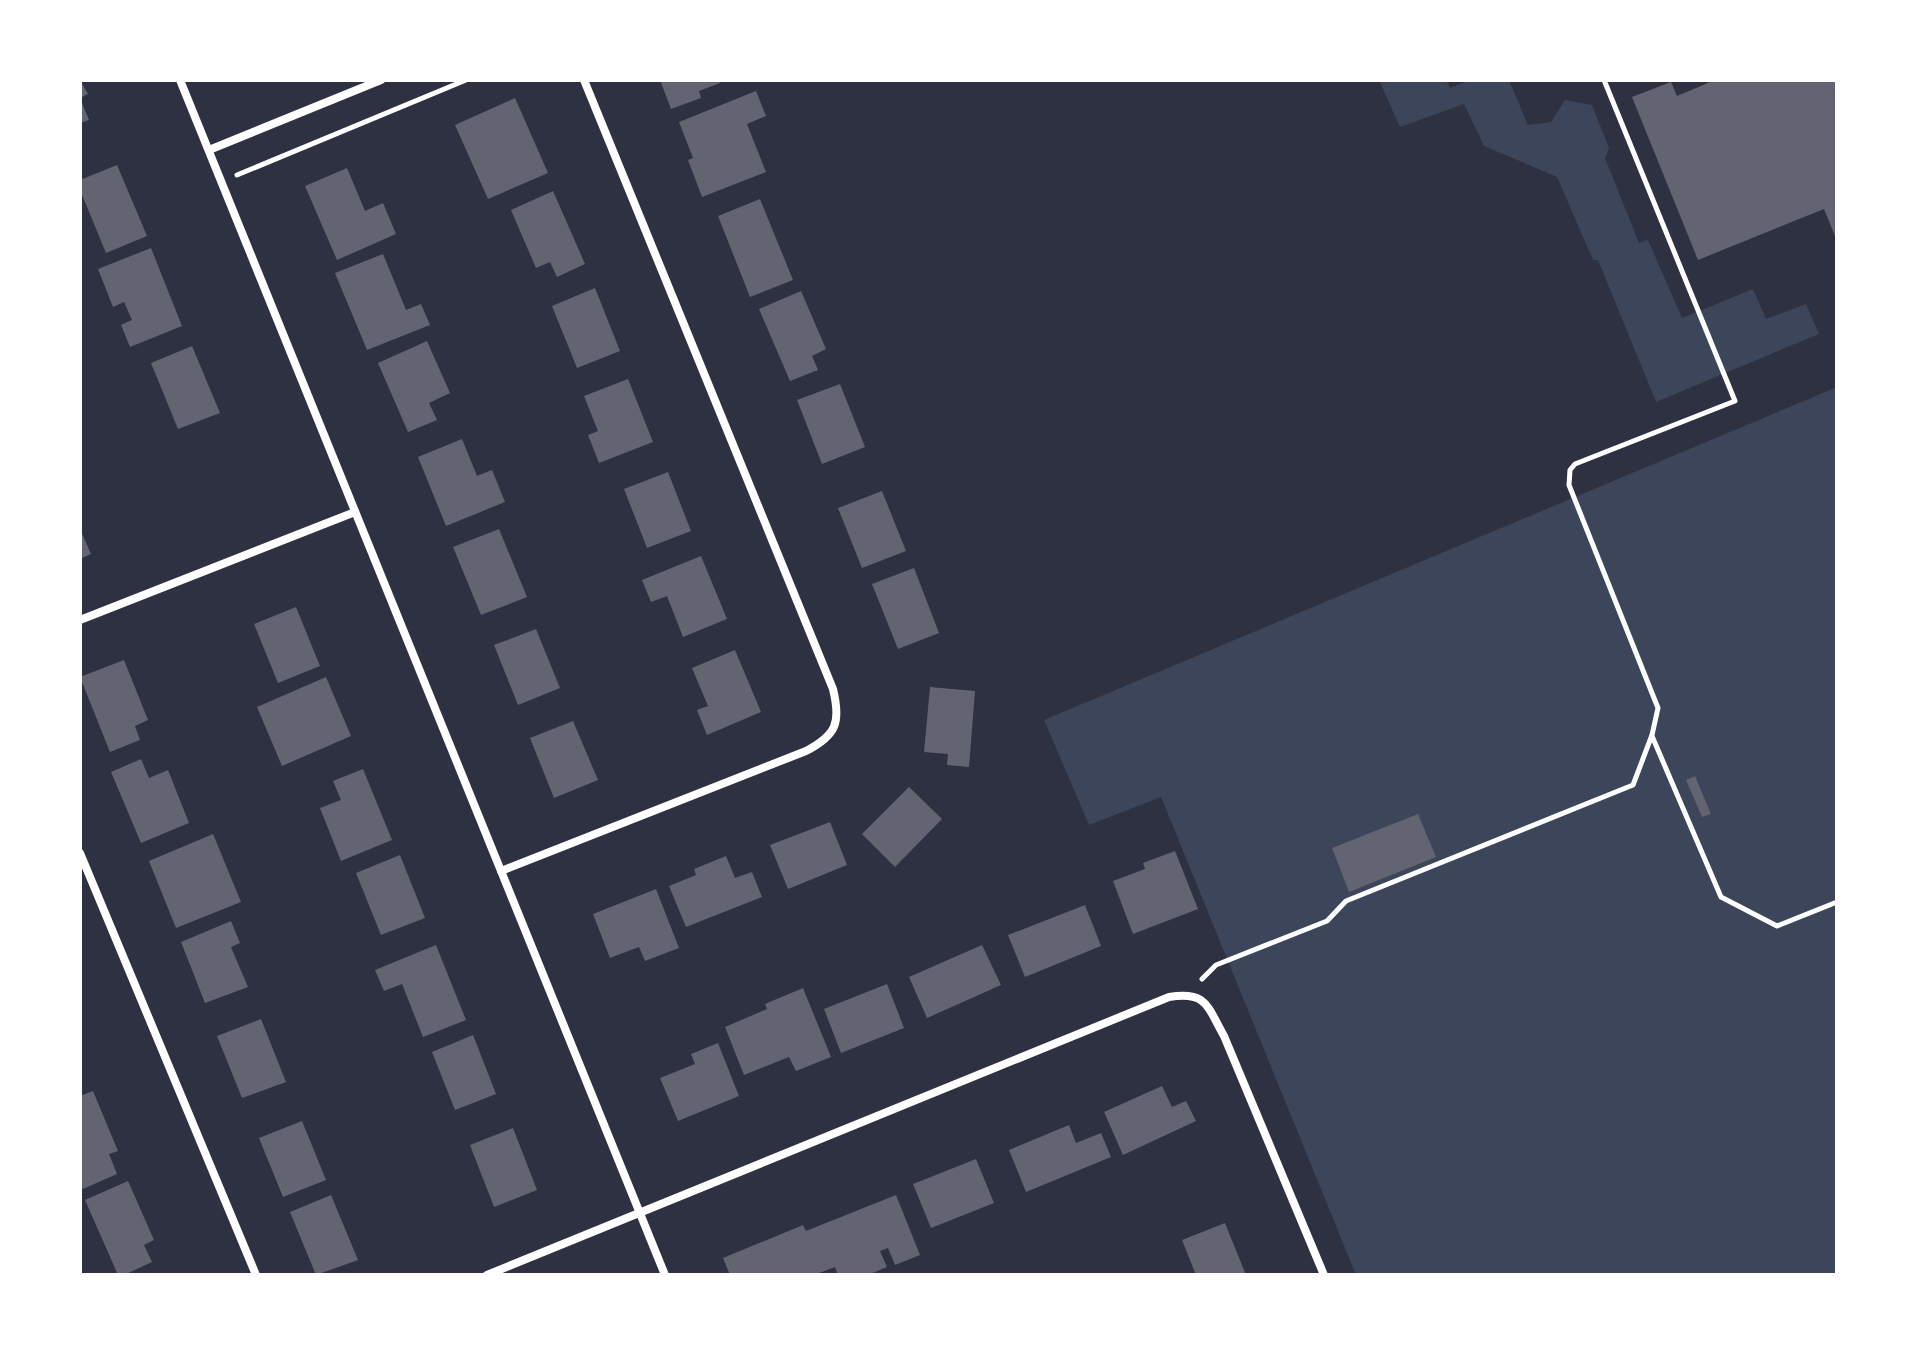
<svg xmlns="http://www.w3.org/2000/svg" width="1917" height="1355" font-family="'Public Sans',sans-serif">
<rect width="100%" height="100%" fill="#2d3142"/>
<g fill="#3c4559">
<polygon points="1379,80 1446,80 1450,88 1471,80 1509,80 1528,125 1551,122 1565,100 1592,105 1609,148 1605,158 1639,243 1648,240 1682,318 1753,289 1766,319 1806,304 1819,334 1656,402 1598,260 1593,260 1557,177 1484,146 1464,104 1400,127"/>
<polygon points="1837,387 1837,1275 1356,1275 1161,797 1089,825 1044,720"/>
</g>
<g fill="#626471">
<polygon points="80,80 88,94 80,98 89,120 80,123"/>
<polygon points="660,80 718,80 720,83 699,91 701,98 671,109"/>
<polygon points="1715,80 1837,80 1837,241 1824,209 1698,260 1632,97 1671,82 1677,96"/>
<polygon points="756,91 766,116 747,124 766,172 702,197 688,160 693,158 679,122"/>
<polygon points="515,98 548,173 488,199 455,125"/>
<polygon points="117,165 147,236 106,253 80,190 80,180"/>
<polygon points="347,168 365,211 383,203 396,234 337,260 305,186"/>
<polygon points="553,191 585,264 557,277 550,262 536,268 511,210"/>
<polygon points="760,199 793,280 750,297 718,216"/>
<polygon points="151,248 182,326 130,347 121,325 132,320 124,302 113,307 98,269"/>
<polygon points="383,254 406,310 421,304 430,325 367,350 335,273"/>
<polygon points="595,288 620,351 577,368 552,306"/>
<polygon points="801,291 826,349 812,356 818,370 790,381 759,309"/>
<polygon points="427,341 450,393 429,403 437,420 408,432 378,363"/>
<polygon points="192,346 220,413 178,429 151,363"/>
<polygon points="628,379 653,442 599,463 588,435 598,431 584,396"/>
<polygon points="840,384 865,447 822,464 797,400"/>
<polygon points="462,439 477,476 492,470 505,502 446,526 418,457"/>
<polygon points="668,472 691,531 647,548 624,489"/>
<polygon points="882,491 906,551 862,568 838,508"/>
<polygon points="80,529 91,554 80,559"/>
<polygon points="499,529 527,597 481,615 453,547"/>
<polygon points="701,556 727,619 683,637 667,596 651,602 642,580"/>
<polygon points="914,568 939,633 898,649 872,584"/>
<polygon points="296,607 320,666 278,683 254,624"/>
<polygon points="536,629 560,688 518,705 494,645"/>
<polygon points="735,650 761,712 707,735 697,710 708,706 692,668"/>
<polygon points="124,660 148,720 135,726 140,740 110,752 80,677"/>
<polygon points="326,677 351,736 282,766 257,707"/>
<polygon points="930,687 975,691 969,767 947,765 948,754 924,752"/>
<polygon points="573,721 598,780 554,798 530,738"/>
<polygon points="141,759 149,778 168,770 189,823 141,843 111,772"/>
<polygon points="363,769 392,840 341,861 320,808 341,800 333,781"/>
<polygon points="1695,776 1711,814 1702,817 1686,780"/>
<polygon points="909,787 942,819 895,867 862,834"/>
<polygon points="1418,814 1436,857 1349,892 1332,848"/>
<polygon points="830,822 847,865 788,889 770,845"/>
<polygon points="213,834 241,902 176,928 149,861"/>
<polygon points="1175,851 1198,909 1133,934 1113,881 1145,869 1143,863"/>
<polygon points="400,855 425,918 381,935 356,873"/>
<polygon points="726,856 735,878 752,872 762,897 686,927 669,886 696,875 694,869"/>
<polygon points="656,889 679,948 645,961 639,947 610,958 593,914"/>
<polygon points="1085,905 1101,946 1025,977 1008,935"/>
<polygon points="231,921 240,943 231,947 248,987 205,1003 181,942"/>
<polygon points="436,945 466,1020 423,1037 402,984 384,991 375,970"/>
<polygon points="982,945 1001,985 927,1018 909,977"/>
<polygon points="887,984 904,1028 841,1053 824,1009"/>
<polygon points="803,988 831,1057 796,1071 789,1057 744,1075 725,1027 767,1009 765,1004"/>
<polygon points="261,1019 286,1082 242,1098 217,1036"/>
<polygon points="473,1035 496,1094 455,1110 432,1052"/>
<polygon points="718,1043 739,1096 678,1121 660,1078 695,1064 691,1054"/>
<polygon points="1162,1086 1172,1107 1186,1101 1196,1121 1123,1155 1104,1112"/>
<polygon points="93,1091 118,1151 109,1154 117,1174 83,1189 80,1183 80,1096"/>
<polygon points="302,1121 326,1180 283,1197 259,1138"/>
<polygon points="1069,1125 1076,1143 1101,1133 1111,1157 1026,1192 1009,1150"/>
<polygon points="513,1128 537,1190 494,1207 470,1145"/>
<polygon points="976,1159 994,1203 931,1228 913,1184"/>
<polygon points="128,1181 154,1240 144,1245 152,1262 124,1275 118,1275 85,1200"/>
<polygon points="331,1195 358,1260 316,1275 290,1212"/>
<polygon points="896,1195 920,1255 895,1265 888,1248 880,1251 887,1267 868,1275 838,1275 835,1267 814,1275 730,1275 723,1258 803,1225 806,1231"/>
<polygon points="1225,1223 1246,1275 1196,1275 1182,1240"/>
</g>
<g fill="none" stroke-linecap="round" stroke-linejoin="round">
<g stroke="#fff" stroke-width="5">
<polyline points="237,175 466,80"/>
<polyline points="1652,736 1721,897 1777,926 1837,902"/>
<polyline points="1202,979 1216,965 1327,921 1346,901 1633,785 1652,735 1658,708 1569,485 1570,470 1575,464 1735,401 1604,80"/>
</g>
<g stroke="#fff" stroke-width="8">
<polyline points="180,80 665,1275"/>
<polyline points="209,150 381,80"/>
<polyline points="80,620 355,512"/>
<polyline points="80,853 256,1275"/>
<path d="M501 871 806 751C837 735 841 722 833 689L584 80"/>
<path d="M487 1275 1169 997C1207 991 1207 1006 1224 1036L1324 1275"/>
</g>
</g>
<rect width="1917" height="1355" fill="none" stroke="#ffffff" stroke-width="164"/>
</svg>
